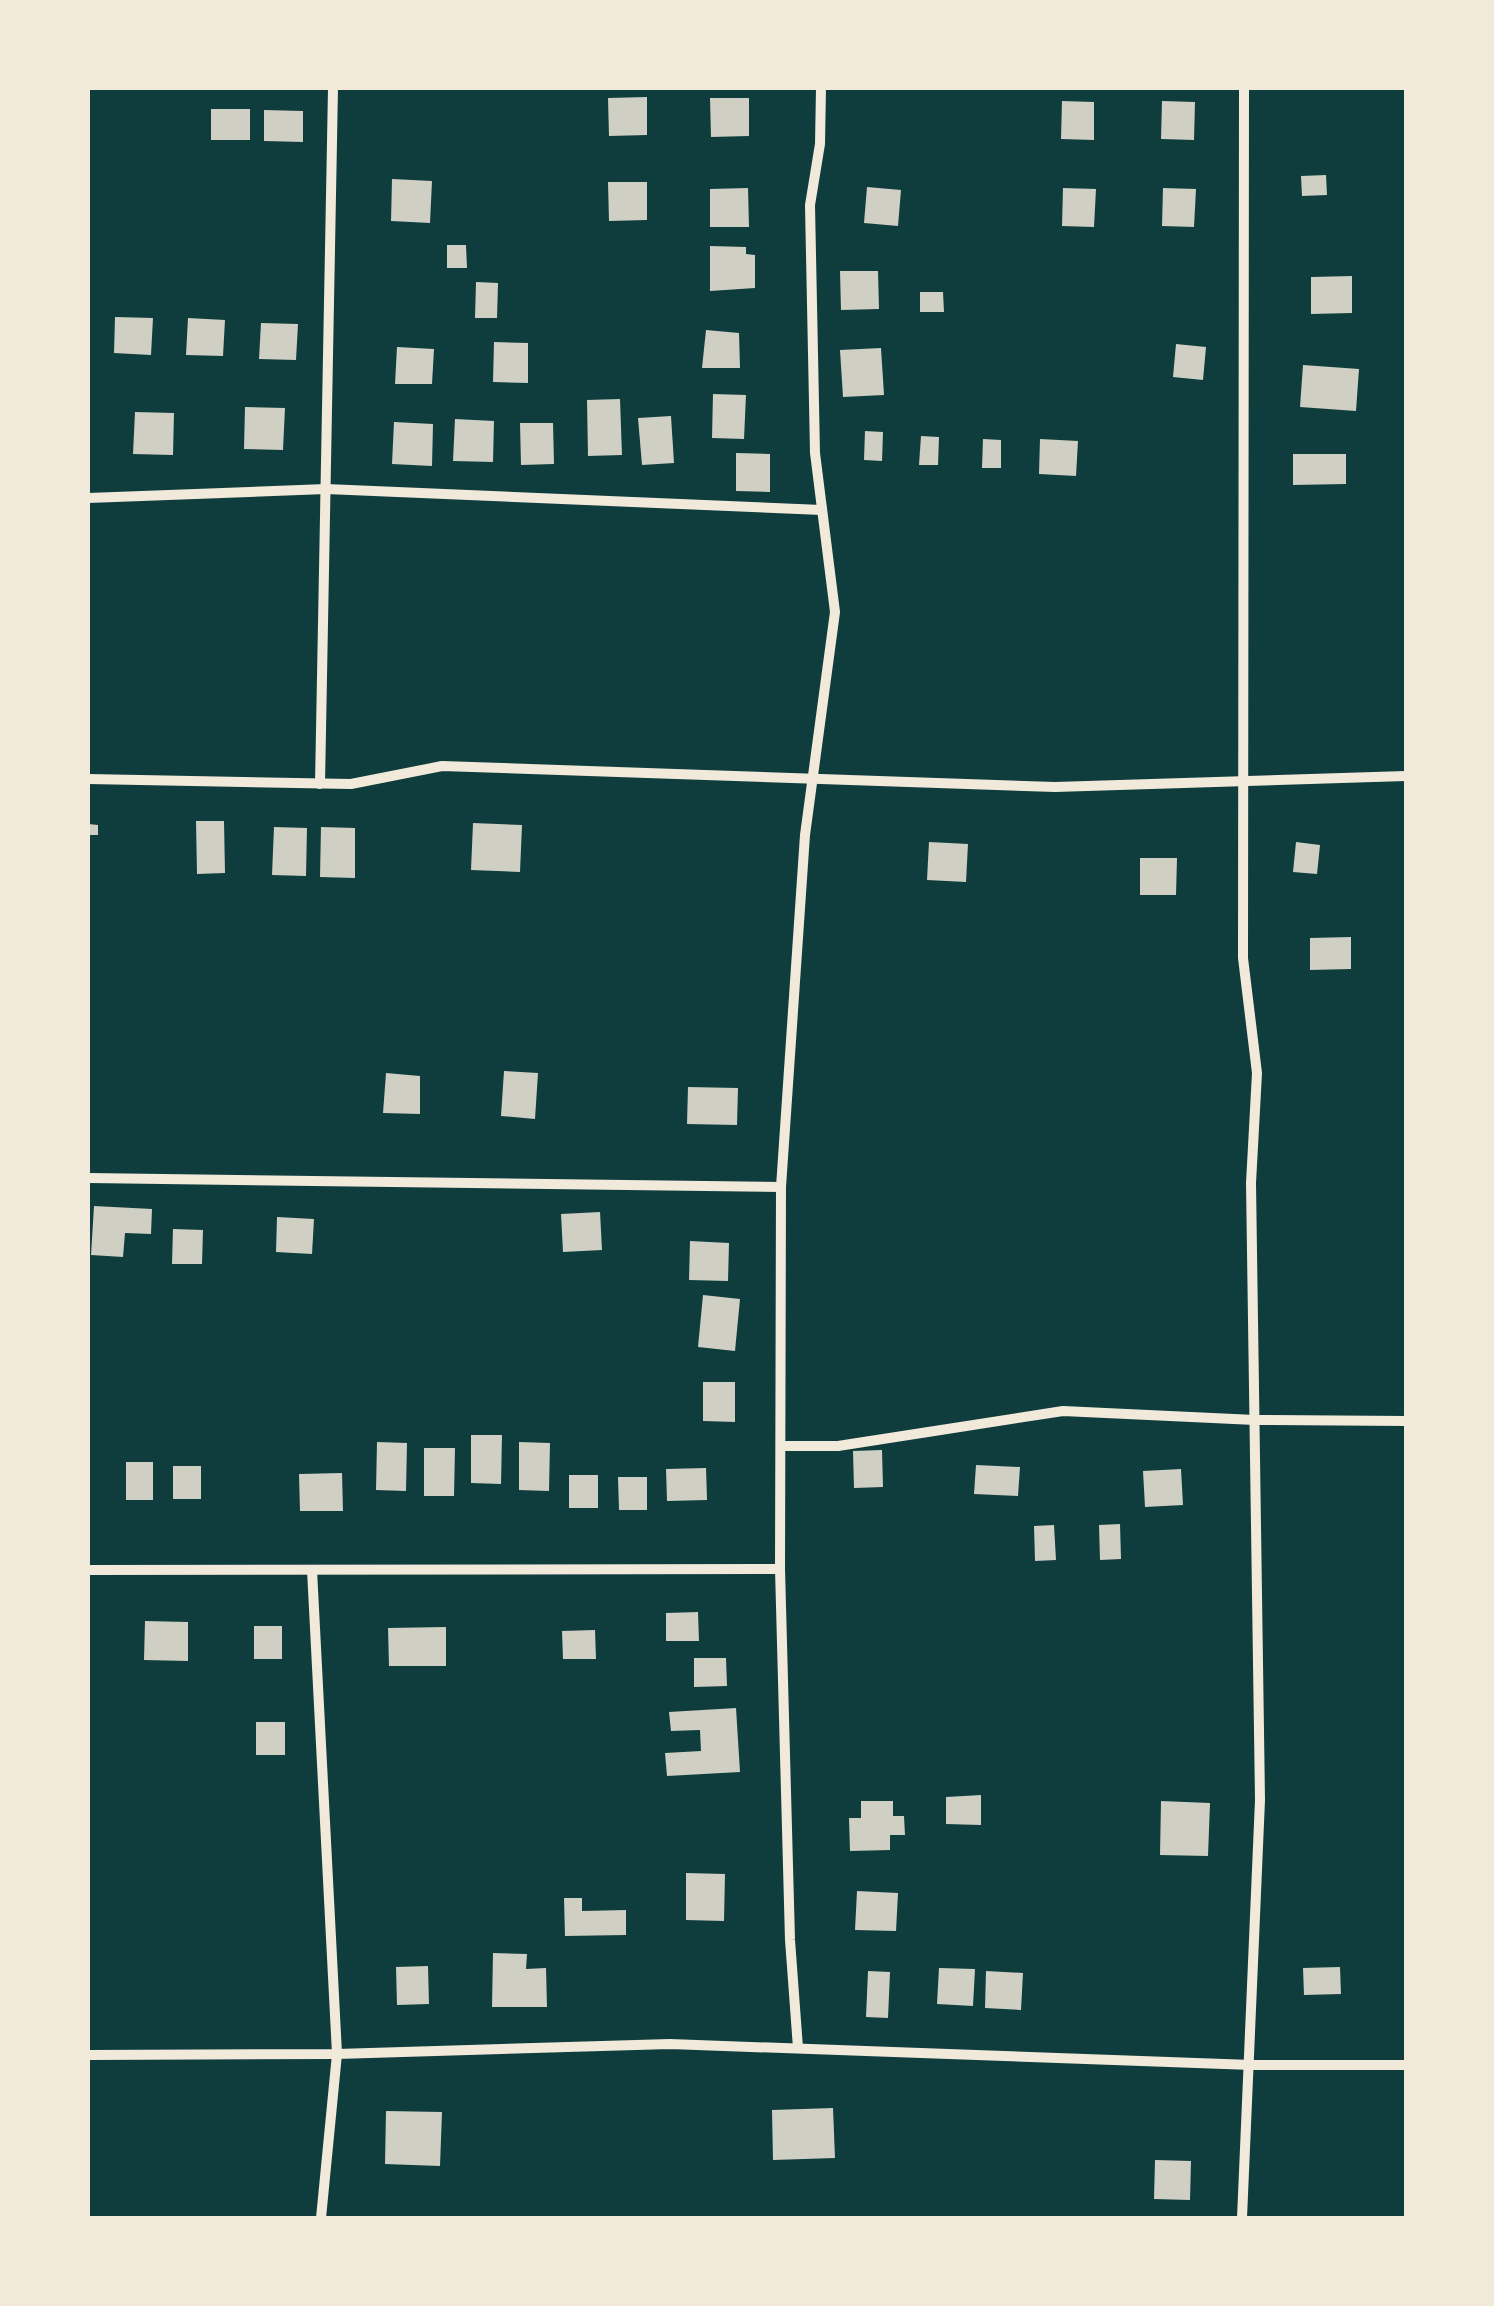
<svg xmlns="http://www.w3.org/2000/svg" width="1494" height="2306" font-family="Literata,serif">
<rect width="100%" height="100%" fill="#0f3d3e"/>
<g fill="#cfcfc3">
<polygon points="647,97 647,135 609,136 608,98"/>
<polygon points="710,98 749,98 749,136 711,137"/>
<polygon points="1062,101 1094,102 1094,140 1061,139"/>
<polygon points="1162,101 1195,102 1194,140 1161,139"/>
<rect x="211" y="109" width="39" height="31"/>
<polygon points="264,110 303,111 303,142 264,141"/>
<polygon points="1326,175 1327,195 1302,196 1301,176"/>
<polygon points="392,179 432,181 430,223 391,221"/>
<polygon points="608,182 647,182 647,220 609,221"/>
<polygon points="867,187 901,190 898,226 864,223"/>
<polygon points="748,188 749,227 710,227 710,189"/>
<polygon points="1063,188 1096,189 1094,227 1062,226"/>
<polygon points="1163,188 1196,189 1194,227 1162,226"/>
<polygon points="447,245 466,245 467,268 447,268"/>
<polygon points="710,246 746,247 746,254 755,255 755,288 710,291"/>
<polygon points="840,271 878,271 879,309 841,310"/>
<polygon points="1352,276 1352,313 1311,314 1311,277"/>
<polygon points="476,282 498,283 497,318 475,318"/>
<polygon points="920,292 943,292 944,312 920,312"/>
<polygon points="115,317 153,318 151,355 114,353"/>
<polygon points="188,318 225,320 223,356 186,355"/>
<polygon points="261,323 298,324 296,360 259,359"/>
<polygon points="706,330 739,333 740,368 702,368"/>
<polygon points="494,342 528,343 528,383 493,382"/>
<polygon points="1176,344 1206,347 1203,380 1173,377"/>
<polygon points="397,347 434,349 432,384 395,384"/>
<polygon points="881,348 884,395 843,397 840,350"/>
<polygon points="1303,365 1359,369 1356,411 1300,407"/>
<polygon points="713,394 746,395 744,439 712,438"/>
<polygon points="620,399 622,455 588,456 587,400"/>
<polygon points="245,407 285,408 283,450 244,449"/>
<polygon points="135,412 174,413 173,455 133,454"/>
<polygon points="671,416 674,463 642,465 638,418"/>
<polygon points="455,419 494,421 493,462 453,461"/>
<polygon points="394,422 433,424 432,466 392,464"/>
<polygon points="520,423 553,423 554,464 521,465"/>
<polygon points="865,431 883,432 882,461 864,460"/>
<polygon points="921,436 939,437 938,465 919,465"/>
<polygon points="983,439 1001,440 1001,468 982,468"/>
<polygon points="1040,439 1078,441 1076,476 1039,474"/>
<polygon points="736,453 770,454 770,492 736,491"/>
<polygon points="1293,454 1346,454 1346,484 1293,485"/>
<polygon points="196,821 224,821 225,873 197,874"/>
<polygon points="473,823 522,825 520,872 471,870"/>
<polygon points="88,824 98,825 98,835 88,835"/>
<polygon points="274,827 307,828 306,876 272,875"/>
<polygon points="321,827 355,828 355,878 320,877"/>
<polygon points="929,842 968,844 966,882 927,880"/>
<polygon points="1296,842 1320,845 1317,874 1293,872"/>
<polygon points="1140,858 1177,858 1176,895 1140,895"/>
<polygon points="1351,937 1351,969 1310,970 1310,938"/>
<polygon points="504,1071 538,1073 535,1119 501,1116"/>
<polygon points="386,1073 420,1076 420,1114 383,1113"/>
<polygon points="688,1087 738,1088 737,1125 687,1124"/>
<polygon points="94,1206 152,1209 151,1234 125,1233 123,1257 91,1255"/>
<polygon points="600,1212 602,1250 563,1252 561,1214"/>
<polygon points="277,1217 314,1219 312,1254 276,1252"/>
<polygon points="173,1229 203,1230 202,1264 172,1264"/>
<polygon points="690,1241 729,1243 728,1281 689,1280"/>
<polygon points="703,1295 740,1299 735,1351 698,1347"/>
<polygon points="703,1382 735,1382 735,1422 703,1421"/>
<polygon points="471,1435 502,1435 501,1484 471,1483"/>
<polygon points="377,1442 407,1443 406,1491 376,1490"/>
<polygon points="519,1442 550,1443 549,1491 519,1490"/>
<polygon points="424,1448 455,1448 454,1496 424,1496"/>
<polygon points="882,1450 883,1487 854,1488 853,1451"/>
<rect x="126" y="1462" width="27" height="38"/>
<polygon points="976,1465 1020,1467 1018,1496 974,1494"/>
<rect x="173" y="1466" width="28" height="33"/>
<polygon points="706,1468 707,1500 667,1501 666,1469"/>
<polygon points="1181,1469 1183,1505 1145,1507 1143,1471"/>
<polygon points="342,1473 343,1511 300,1511 299,1474"/>
<rect x="569" y="1475" width="29" height="33"/>
<polygon points="618,1477 647,1477 647,1510 619,1510"/>
<polygon points="1120,1524 1121,1559 1100,1560 1099,1525"/>
<polygon points="1054,1525 1056,1560 1035,1561 1034,1526"/>
<polygon points="698,1612 699,1641 666,1641 666,1613"/>
<polygon points="145,1621 188,1622 188,1661 144,1660"/>
<rect x="254" y="1626" width="28" height="33"/>
<polygon points="446,1627 446,1666 389,1666 388,1628"/>
<polygon points="595,1630 596,1659 563,1659 562,1631"/>
<polygon points="694,1658 726,1658 727,1686 694,1687"/>
<polygon points="736,1708 740,1772 667,1776 665,1753 701,1751 700,1730 671,1731 669,1712"/>
<rect x="256" y="1722" width="29" height="33"/>
<polygon points="981,1795 981,1825 946,1824 946,1797"/>
<polygon points="861,1801 893,1801 893,1816 904,1816 905,1835 890,1835 890,1850 850,1851 849,1818 861,1818"/>
<polygon points="1161,1801 1210,1803 1208,1856 1160,1855"/>
<polygon points="686,1873 725,1874 724,1921 686,1920"/>
<polygon points="857,1891 898,1893 896,1931 855,1930"/>
<polygon points="564,1898 582,1898 582,1911 626,1910 626,1935 565,1936"/>
<polygon points="493,1953 527,1954 526,1969 546,1968 547,2007 492,2007"/>
<polygon points="428,1966 429,2004 397,2005 396,1967"/>
<polygon points="1340,1967 1341,1994 1304,1995 1303,1968"/>
<polygon points="939,1968 975,1969 973,2006 937,2004"/>
<polygon points="868,1971 890,1972 888,2018 866,2017"/>
<polygon points="986,1971 1023,1973 1021,2010 985,2008"/>
<polygon points="833,2108 835,2158 773,2160 772,2110"/>
<polygon points="386,2111 442,2112 440,2166 385,2164"/>
<polygon points="1155,2160 1191,2161 1190,2200 1154,2199"/>
</g>
<g fill="none" stroke-linecap="round" stroke-linejoin="round">
<g stroke="#f1e9da" stroke-width="10">
<polyline points="88,498 326,489 822,510"/>
<polyline points="88,779 351,784 442,766 1055,787 1406,776"/>
<polyline points="320,784 333,88"/>
<polyline points="88,1178 781,1187"/>
<polyline points="783,1446 838,1446 1063,1411 1255,1420 1406,1421"/>
<polyline points="88,1570 780,1569"/>
<polyline points="312,1570 337,2054 321,2218"/>
<polyline points="798,2048 790,1940 780,1569 781,1187 805,835 835,612 815,453 810,205 820,144 821,88"/>
<polyline points="88,2055 337,2054 670,2044 1252,2065 1406,2065"/>
<polyline points="1242,2218 1260,1800 1251,1183 1257,1073 1243,958 1244,88"/>
</g>
</g>
<rect width="1494" height="2306" fill="none" stroke="#f1e9da" stroke-width="180"/>
</svg>
